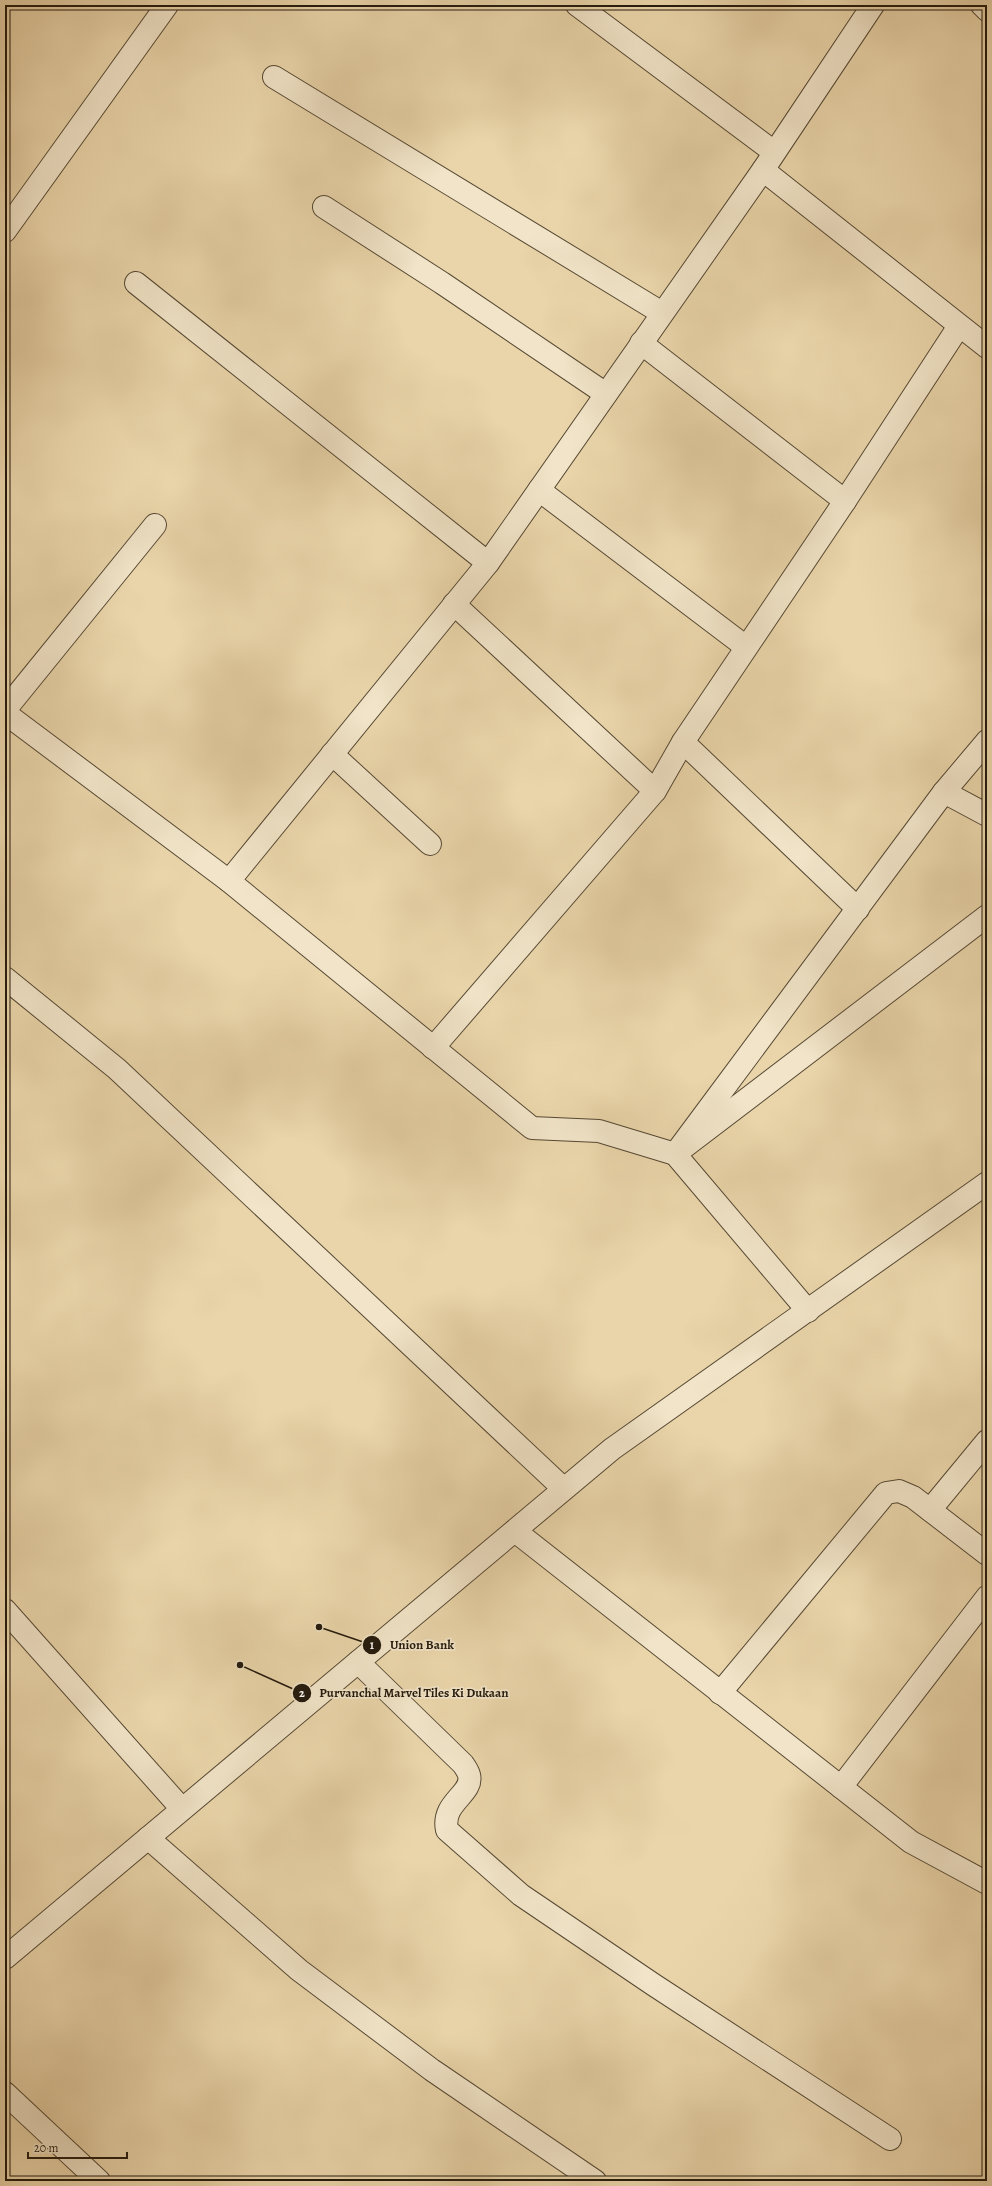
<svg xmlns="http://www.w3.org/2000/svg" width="992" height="2186" font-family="Alegreya,serif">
<rect width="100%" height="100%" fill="#ead5aa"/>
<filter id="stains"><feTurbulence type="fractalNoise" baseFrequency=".005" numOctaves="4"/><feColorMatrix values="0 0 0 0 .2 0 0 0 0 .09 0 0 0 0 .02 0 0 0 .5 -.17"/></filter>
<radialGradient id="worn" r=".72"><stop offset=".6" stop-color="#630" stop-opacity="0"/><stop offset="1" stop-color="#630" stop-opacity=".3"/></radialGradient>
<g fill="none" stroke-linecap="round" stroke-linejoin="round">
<g stroke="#564934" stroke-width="24">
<g id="minor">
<polyline points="577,5 774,152"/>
<polyline points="982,5 987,10"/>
<polyline points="274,77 662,313"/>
<polyline points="763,170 987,347"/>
<polyline points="324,207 442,283 606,394"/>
<polyline points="5,231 167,5"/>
<polyline points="136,283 488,563"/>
<polyline points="641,343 845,501 959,326"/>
<polyline points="539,490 746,647"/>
<polyline points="454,604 655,791"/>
<polyline points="5,710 155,525"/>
<polyline points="5,713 229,881 532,1128 599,1131 675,1154 987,916"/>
<polyline points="683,742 858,909"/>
<polyline points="332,754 430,844"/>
<polyline points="944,792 987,815"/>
<polyline points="229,881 488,563 763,170 873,5"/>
<polyline points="5,978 117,1069 564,1489"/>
<polyline points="433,1048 655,791 683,742 845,501"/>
<polyline points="808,1311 675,1154 944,792 987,741"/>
<polyline points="930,1510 987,1441"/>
<polyline points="515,1531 911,1842 987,1883"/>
<polyline points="5,1610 182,1809"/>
<path d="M358 1662 463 1764C465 1767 468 1771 469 1775 474 1794 441 1802 447 1830L521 1895 654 1985 890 2139"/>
<polyline points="720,1693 886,1493 899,1491 913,1497 987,1554"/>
<polyline points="841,1787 987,1597"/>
<polyline points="148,1838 299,1970 432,2070 595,2181"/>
<polyline points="5,2093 99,2181"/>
</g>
</g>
<g stroke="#564934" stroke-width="24">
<polyline id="tertiary" points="5,1958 612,1449 987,1183"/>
</g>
<use href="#minor" stroke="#f1e4c8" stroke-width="22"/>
<use href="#tertiary" stroke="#f1e4c8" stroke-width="22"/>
</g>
<path fill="none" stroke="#241a0d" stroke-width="1.5" d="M319 1627L372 1645M240 1665L302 1693"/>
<g fill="#241a0d" stroke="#f1e4c8" stroke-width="1.5">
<circle cx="319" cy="1627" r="4"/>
<circle cx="240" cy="1665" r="4"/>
<circle cx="372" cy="1645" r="10"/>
<circle cx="302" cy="1693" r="10"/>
</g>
<g font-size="12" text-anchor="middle" font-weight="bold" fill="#fff">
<text x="372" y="1649">1</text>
<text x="302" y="1697">2</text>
</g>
<g font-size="13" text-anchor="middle" font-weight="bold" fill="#241a0d" stroke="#f1e4c8" stroke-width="3.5" stroke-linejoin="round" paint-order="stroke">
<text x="422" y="1649">Union Bank</text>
<text x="414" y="1697">Purvanchal Marvel Tiles Ki Dukaan</text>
</g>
<rect width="992" height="2186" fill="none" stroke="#ead5aa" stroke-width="20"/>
<rect x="6" y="6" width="980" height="2174" fill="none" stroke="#241a0d" stroke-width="2"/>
<rect x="10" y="10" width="972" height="2166" fill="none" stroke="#241a0d"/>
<path d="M28 2152v6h99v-6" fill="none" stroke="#241a0d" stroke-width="2"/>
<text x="34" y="2152" font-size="12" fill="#241a0d" stroke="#f1e4c8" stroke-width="3" paint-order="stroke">20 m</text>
<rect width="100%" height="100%" filter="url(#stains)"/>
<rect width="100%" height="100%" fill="url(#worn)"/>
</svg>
